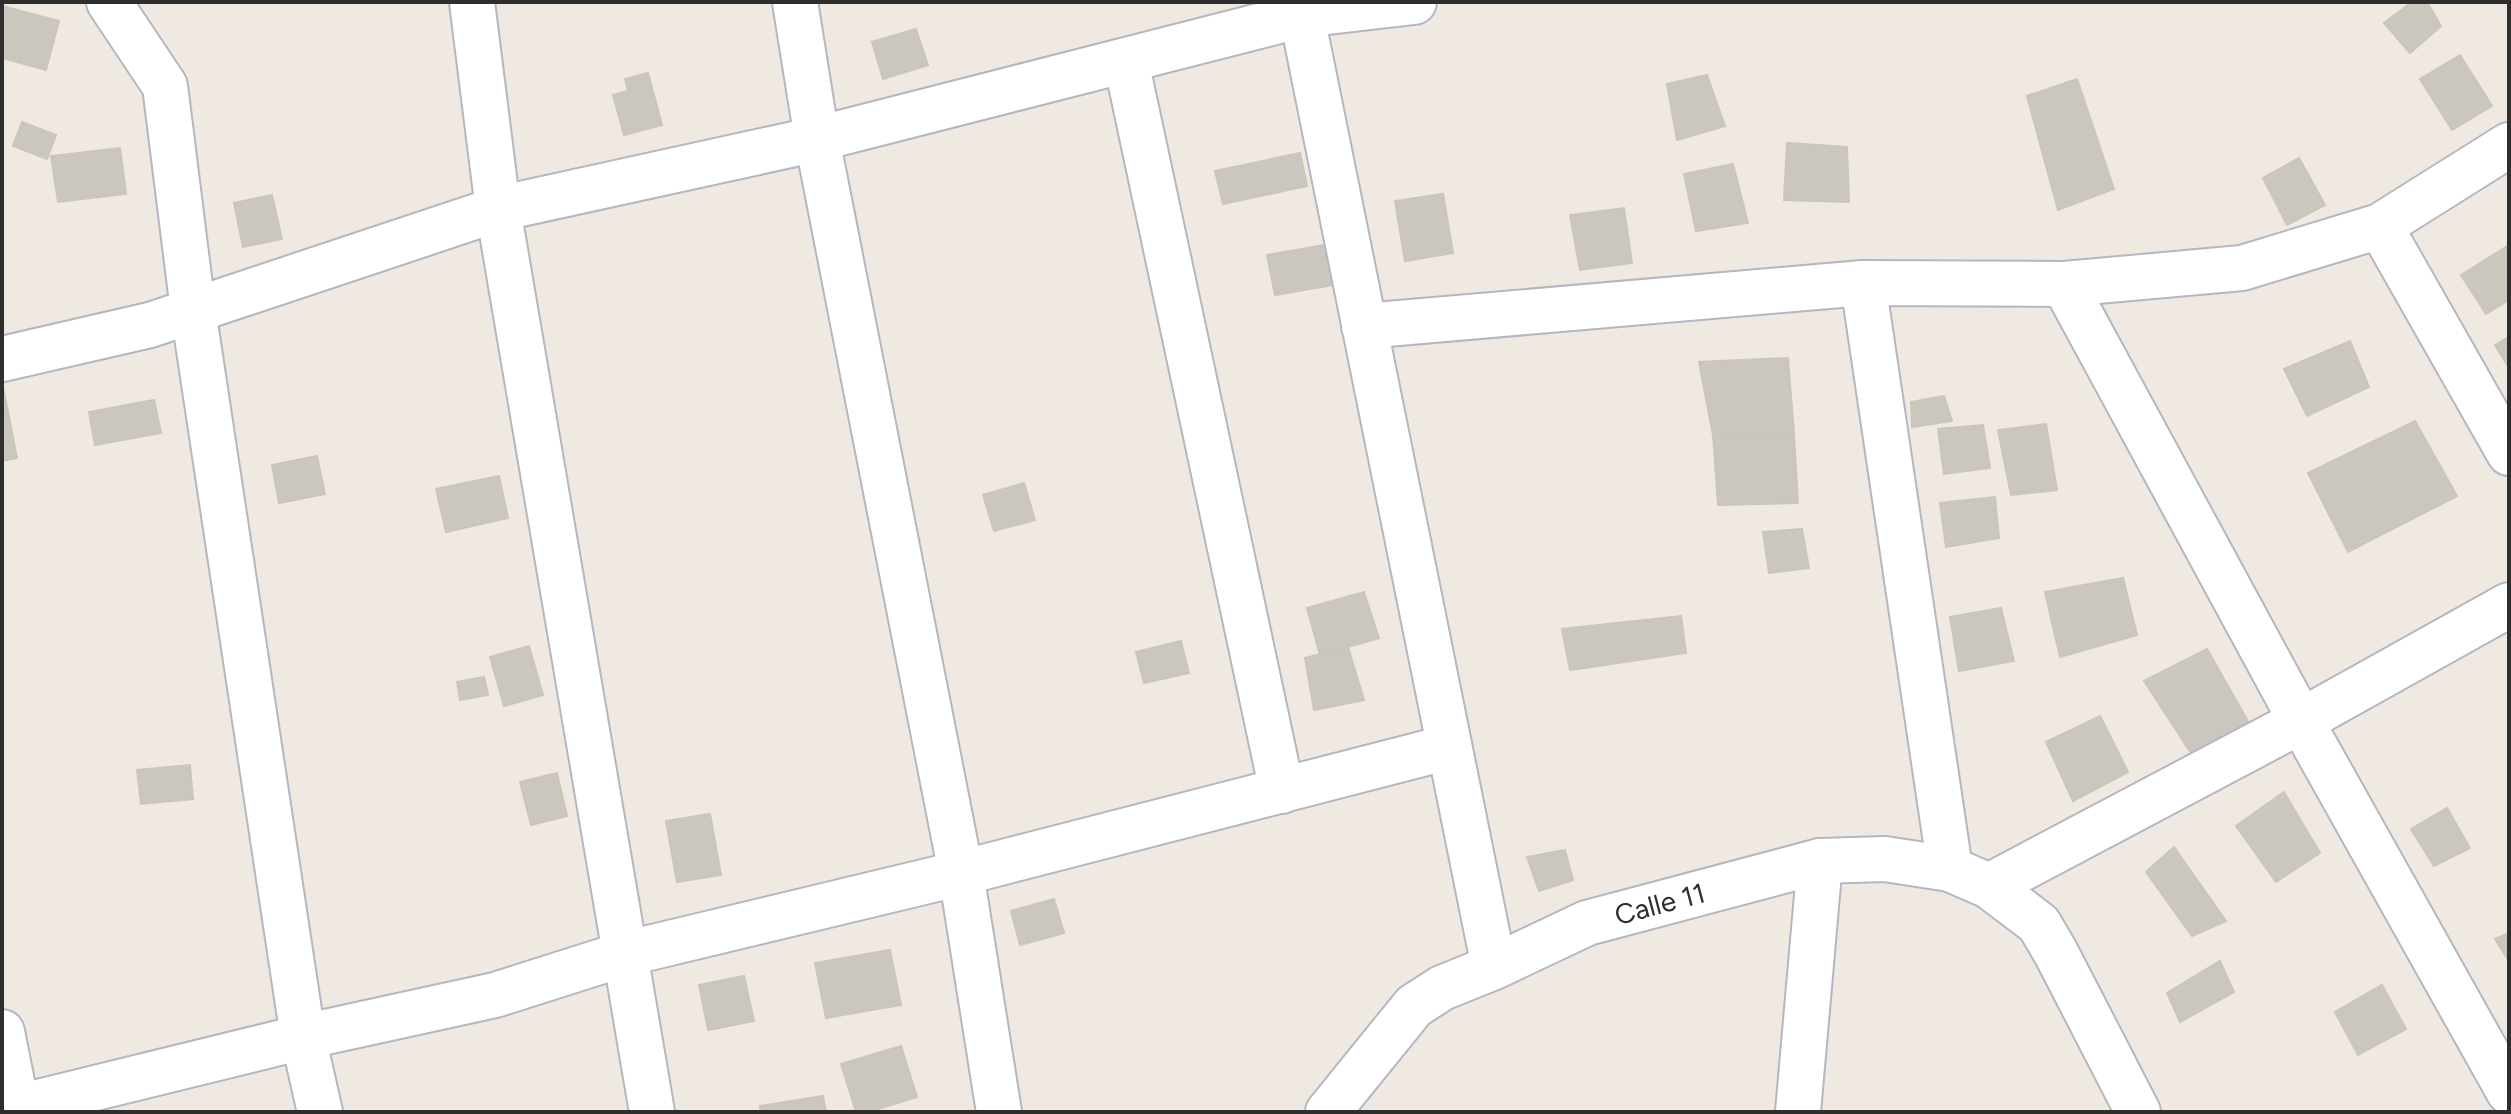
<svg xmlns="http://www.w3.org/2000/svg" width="2511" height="1114" font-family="Figtree,sans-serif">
<rect width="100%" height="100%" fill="#efe9e1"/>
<g fill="#cbc7bf" stroke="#cbc5ba" stroke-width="2">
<polygon points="2412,2 2427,2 2441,26 2410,53 2384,23"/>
<polygon points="2,6 59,21 46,70 2,58"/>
<polygon points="916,29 928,65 883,79 872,42"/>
<polygon points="2460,55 2492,106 2452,130 2420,79"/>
<polygon points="648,73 662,125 624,135 613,95 628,91 625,79"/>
<polygon points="1707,75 1725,126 1677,140 1667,84"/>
<polygon points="2077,79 2114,189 2058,210 2027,96"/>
<polygon points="22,122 56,135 47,159 13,146"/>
<polygon points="1787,143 1847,147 1849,202 1784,200"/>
<polygon points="120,148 126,194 58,202 51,156"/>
<polygon points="1300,153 1307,186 1223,204 1215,171"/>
<polygon points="2299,158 2325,205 2287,225 2263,178"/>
<polygon points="1733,164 1748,223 1696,231 1684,174"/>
<polygon points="1443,194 1453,253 1405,261 1395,201"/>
<polygon points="272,195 282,239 243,247 234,203"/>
<polygon points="1624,208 1632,263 1580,270 1570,215"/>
<polygon points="1325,245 1333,285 1275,295 1267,255"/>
<polygon points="2509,245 2509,300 2486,314 2461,275"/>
<polygon points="2509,337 2509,368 2495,345"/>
<polygon points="2350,341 2369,387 2307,416 2284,369"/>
<polygon points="1788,358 1794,434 1713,435 1699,362"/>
<polygon points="2,382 17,458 2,461"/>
<polygon points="1944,396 1952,421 1912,427 1911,402"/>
<polygon points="154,400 161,433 95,445 89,412"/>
<polygon points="2415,421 2457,496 2348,552 2308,473"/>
<polygon points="2046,424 2057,490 2011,495 1998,430"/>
<polygon points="1983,425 1990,468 1944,474 1938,429"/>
<polygon points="1794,434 1798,503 1718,505 1713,435"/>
<polygon points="317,456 325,494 279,503 272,465"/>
<polygon points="499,476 508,518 446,532 436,489"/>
<polygon points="1024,483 1035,520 994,531 983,495"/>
<polygon points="1995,497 1999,538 1946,547 1940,503"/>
<polygon points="1802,529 1809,568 1769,573 1763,532"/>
<polygon points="2123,578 2137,635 2060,657 2045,592"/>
<polygon points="1364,592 1379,638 1320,655 1307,608"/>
<polygon points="2001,608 2014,661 1959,671 1950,617"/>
<polygon points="1681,616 1686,653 1570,670 1562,629"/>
<polygon points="1181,641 1189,673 1144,683 1136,652"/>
<polygon points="529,646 543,695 504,706 490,657"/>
<polygon points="1348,647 1364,700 1314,710 1305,658"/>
<polygon points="2207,649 2249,723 2191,753 2144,681"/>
<polygon points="484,677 488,695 460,700 457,682"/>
<polygon points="2100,716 2128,772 2073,801 2046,742"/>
<polygon points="190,765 193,799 141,804 137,770"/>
<polygon points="557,773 567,816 531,825 520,782"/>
<polygon points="2284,792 2320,853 2276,882 2236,826"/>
<polygon points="2447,808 2470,848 2434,866 2411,829"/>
<polygon points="710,814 721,875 677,882 666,821"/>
<polygon points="2174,847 2226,921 2192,936 2146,872"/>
<polygon points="1565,850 1573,880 1539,891 1527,857"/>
<polygon points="1054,899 1064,933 1020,945 1011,911"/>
<polygon points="2509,933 2509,961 2495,939"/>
<polygon points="890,950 901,1005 826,1018 815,963"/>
<polygon points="2220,961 2234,992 2180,1022 2167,993"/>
<polygon points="744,976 754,1021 708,1030 699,985"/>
<polygon points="2382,985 2406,1029 2358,1055 2335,1012"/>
<polygon points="901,1046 917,1097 868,1112 856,1112 841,1064"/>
<polygon points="823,1096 826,1112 761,1112 760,1106"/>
</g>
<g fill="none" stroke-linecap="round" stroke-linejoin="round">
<g stroke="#b4b7c1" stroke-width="48">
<g id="minor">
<polyline points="109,2 165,86 193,310 303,1037 320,1112"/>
<polyline points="472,2 498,209 652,1112"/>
<polyline points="795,2 817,139 961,873 999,1112"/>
<polyline points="1299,2 1494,967"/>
<polyline points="1126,61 1282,791"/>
<polyline points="2380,226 2509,453"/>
<polyline points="1863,283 1950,869"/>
<polyline points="2064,284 2242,268 2380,226 2509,145"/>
<polyline points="1364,326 1863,283 2064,284 2301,721 2509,1092"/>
<polyline points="2,359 150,325 498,209 817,139 1302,15 1414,2"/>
<polyline points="1989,886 2301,721 2509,605"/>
<polyline points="2,1032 18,1112"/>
<polyline points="2,1111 303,1037 495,995 624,954 961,873 1449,747"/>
<path id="s1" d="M1328 1112 1414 1006 1442 988 1494 967 1587 923 1820 861 1885 859 1950 869 1989 886 2039 924 2056 953 2138 1112"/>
<polyline points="1798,1112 1820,861"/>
</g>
</g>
<use href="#minor" stroke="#fff" stroke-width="44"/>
</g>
<g text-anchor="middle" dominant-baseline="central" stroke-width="6" stroke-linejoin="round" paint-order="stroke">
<g font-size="28" fill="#2e2e2e" stroke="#fff">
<text stroke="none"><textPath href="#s1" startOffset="404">Calle 11</textPath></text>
</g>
</g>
<rect width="2511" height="1114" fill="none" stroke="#2e2e2e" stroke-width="8"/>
</svg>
